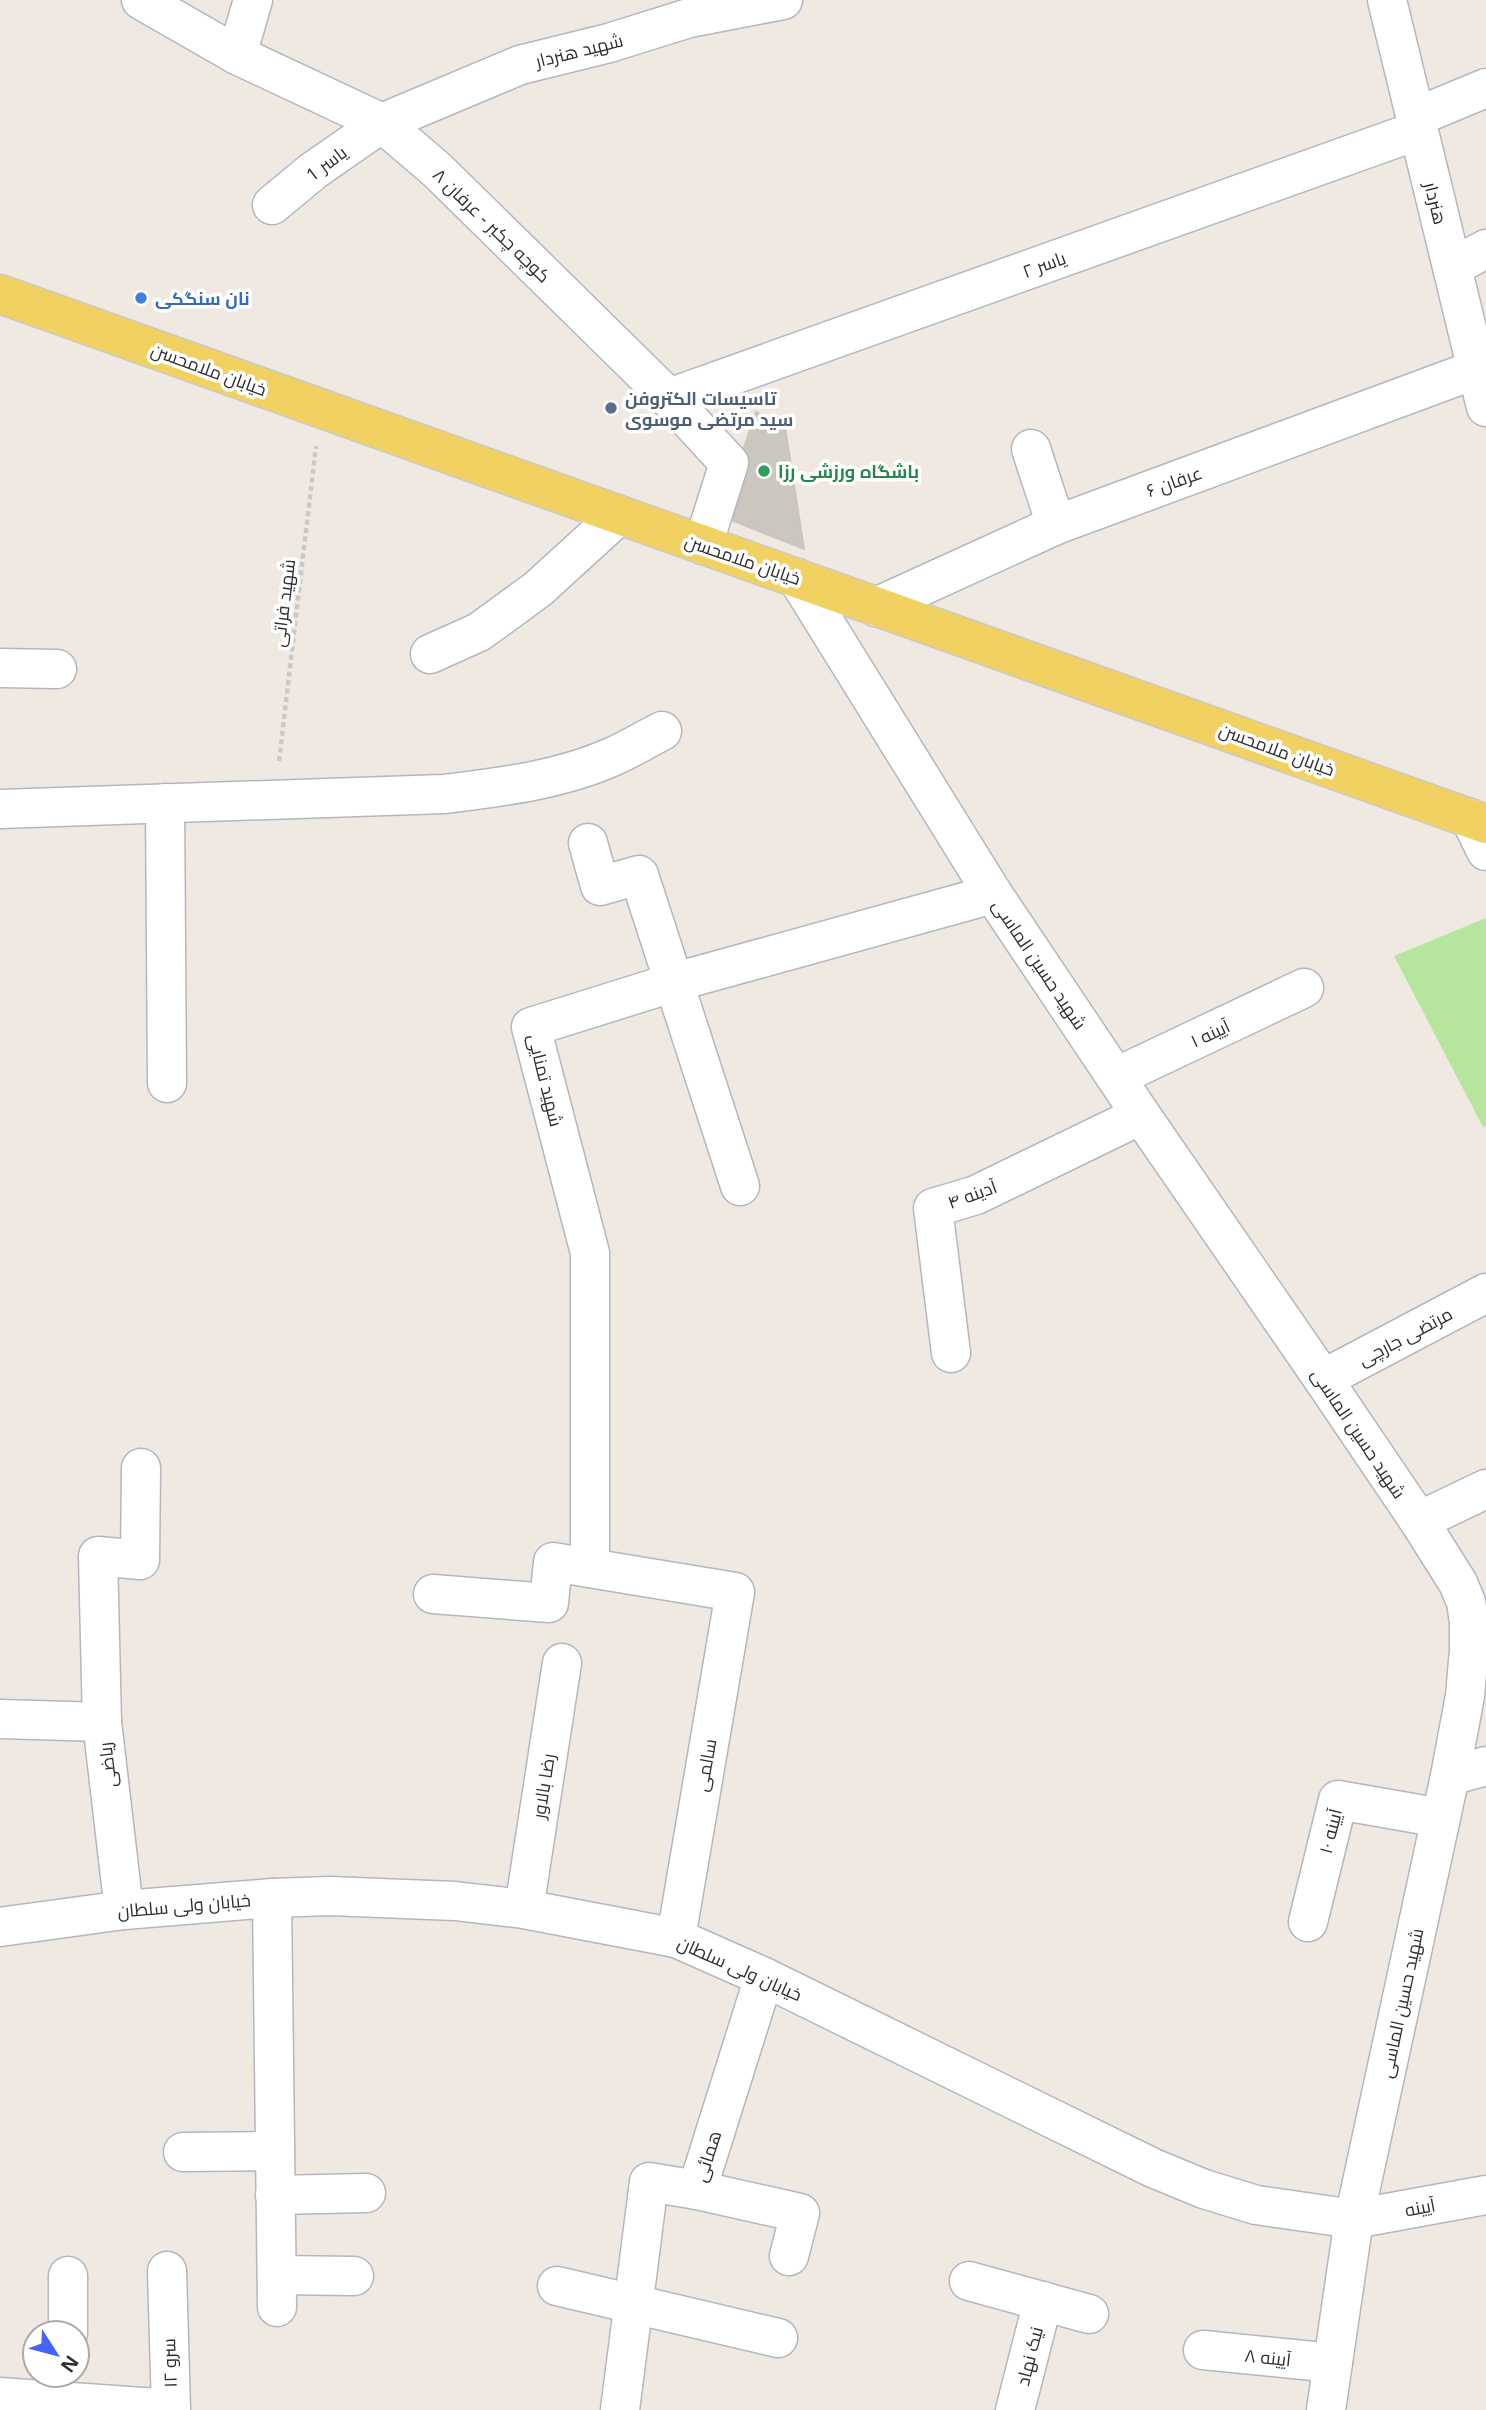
<svg xmlns="http://www.w3.org/2000/svg" width="1486" height="2410" font-family="'Noto Sans',Cairo,sans-serif">
<rect width="100%" height="100%" fill="#efe9e1"/>
<polygon fill="#b6e59e" points="1486,918 1486,1126 1483,1127 1394,956"/>
<polygon fill="#cbc7bf" stroke="#cbc5ba" stroke-width="2" points="756,412 785,427 804,549 721,516"/>
<g fill="none" stroke-linecap="round" stroke-linejoin="round">
<g stroke="#b4b7c1" stroke-width="41">
<g id="minor">
<polyline points="141,0 237,55 382,123 437,170 669,398 729,463 703,545"/>
<polyline points="1387,0 1486,407"/>
<polyline points="237,55 253,0"/>
<polyline points="1416,117 1486,88"/>
<polyline points="272,205 313,171 382,123 520,65 609,43 689,18 783,0"/>
<polyline points="1452,267 1486,249"/>
<polyline points="669,398 1419,130"/>
<polyline points="1031,449 1056,525"/>
<polyline points="797,578 993,894 1141,1115 1323,1379 1419,1521 1458,1583 1466,1602 1469,1622 1469,1650 1465,1696 1450,1776 1354,2219 1326,2410"/>
<polyline points="876,607 1056,525 1477,369"/>
<polyline points="430,654 479,632 538,589 619,515"/>
<polyline points="0,668 57,669"/>
<polyline points="165,803 167,1083"/>
<path d="M0 809 444 794C501 787 561 780 614 756 630 749 646 739 662 731"/>
<polyline points="1470,818 1486,851"/>
<polyline points="588,843 600,886 639,875 740,1186"/>
<polyline points="1116,1077 1304,988"/>
<polyline points="951,1353 933,1208 976,1195 1141,1115"/>
<polyline points="1323,1379 1486,1293"/>
<polyline points="1419,1521 1486,1489"/>
<polyline points="590,1568 590,1253 531,1027 675,982 993,894"/>
<polyline points="433,1594 549,1603 553,1562 735,1592 676,1938"/>
<polyline points="0,1719 102,1722 124,1910"/>
<polyline points="102,1722 98,1556 140,1560 141,1468"/>
<polyline points="1450,1776 1486,1766"/>
<polyline points="272,1898 277,2307"/>
<polyline points="524,1909 562,1663"/>
<polyline points="1308,1922 1338,1800 1441,1818"/>
<polyline points="0,1927 124,1910 272,1898 330,1896 455,1901 524,1909 676,1938 764,1977 1153,2168 1204,2189 1256,2205 1354,2219 1486,2195"/>
<polyline points="183,2152 275,2151"/>
<polyline points="697,2190 800,2213 789,2256"/>
<polyline points="275,2195 366,2193"/>
<polyline points="277,2275 354,2276"/>
<polyline points="969,2281 1089,2314"/>
<polyline points="557,2286 778,2338"/>
<polyline points="68,2333 68,2276"/>
<polyline points="1203,2350 1333,2363"/>
<polyline points="0,2397 171,2409 167,2271"/>
<polyline points="620,2410 649,2182 697,2190 764,1977"/>
<polyline points="1015,2410 1043,2301"/>
</g>
</g>
<g stroke="#c9c9c9" stroke-width="41">
<polyline id="major" points="0,294 1486,824"/>
</g>
<polyline stroke="#c9c9c9" stroke-width="4.5" stroke-dasharray="5 3.5" stroke-linecap="butt" points="279,761 316,446"/>
<use href="#minor" stroke="#fff" stroke-width="38"/>
<use href="#major" stroke="#f2d163" stroke-width="38"/>
</g>
<circle fill="#3f7fe0" stroke="#fff" stroke-width="2.5" cx="141" cy="298" r="7"/>
<circle fill="#5c6f8a" stroke="#fff" stroke-width="2.5" cx="611" cy="408" r="7"/>
<circle fill="#2e9e5b" stroke="#fff" stroke-width="2.5" cx="764" cy="471" r="7"/>
<g text-anchor="middle" dominant-baseline="central" stroke-width="7" stroke-linejoin="round" paint-order="stroke">
<g font-size="18" fill="#2e2e2e" stroke="#fff">
<text transform="translate(579 50) rotate(-14)">شهید هنردار</text>
<text transform="translate(326 163) rotate(-37)">یاسر 1</text>
<text transform="translate(1436 203) rotate(76)">هنردار</text>
<text transform="translate(492 225) rotate(44)">کوچه چکبر - عرفان ۸</text>
<text transform="translate(1044 264) rotate(-20)">یاسر ۲</text>
<text transform="translate(209 369) rotate(20)">خیابان ملامحسن</text>
<text transform="translate(1174 481) rotate(-20)">عرفان ۶</text>
<text transform="translate(743 559) rotate(19)">خیابان ملامحسن</text>
<text transform="translate(283 603) rotate(-83)">شهید فراتی</text>
<text transform="translate(1277 749) rotate(20)">خیابان ملامحسن</text>
<text transform="translate(1040 964) rotate(56)">شهید حسین الماسی</text>
<text transform="translate(1210 1033) rotate(-25)">آیینه ۱</text>
<text transform="translate(546 1080) rotate(76)">شهید تمنایی</text>
<text transform="translate(972 1194) rotate(-20)">آدینه ۴</text>
<text transform="translate(1405 1336) rotate(-28)">مرتضی جارچی</text>
<text transform="translate(1359 1433) rotate(56)">شهید حسین الماسی</text>
<text transform="translate(107 1765) rotate(-97)">ریاضی</text>
<text transform="translate(705 1765) rotate(-80)">سالمی</text>
<text transform="translate(543 1786) rotate(-81)">رضا بالاور</text>
<text transform="translate(1330 1831) rotate(-76)">آیینه ۱۰</text>
<text transform="translate(184 1905) rotate(-5)">خیابان ولی سلطان</text>
<text transform="translate(740 1968) rotate(24)">خیابان ولی سلطان</text>
<text transform="translate(1401 2003) rotate(-78)">شهید حسین الماسی</text>
<text transform="translate(707 2156) rotate(-72)">همائی</text>
<text transform="translate(1420 2207) rotate(-11)">آیینه</text>
<text transform="translate(1029 2356) rotate(-76)">نیک نهاد</text>
<text transform="translate(1268 2357) rotate(6)">آیینه ۸</text>
<text transform="translate(169 2363) rotate(-92)">سرو ۱۲</text>
</g>
<g font-size="18" font-weight="bold" fill="#366cbe" stroke="#fff" text-anchor="start">
<text x="155" y="298">نان سنگکی</text>
</g>
<g font-size="18" font-weight="bold" fill="#4e5e75" stroke="#fff" text-anchor="start">
<text x="625" y="398">تاسیسات الکتروفن<tspan x="625" dy="21">سید مرتضی موسوی</tspan></text>
</g>
<g font-size="18" font-weight="bold" fill="#27864d" stroke="#fff" text-anchor="start">
<text x="778" y="471">باشگاه ورزشی رزا</text>
</g>
</g>
<g transform="translate(56 2354) rotate(126)"><circle r="33" fill="#ffffff" stroke="#ababab" stroke-width="2"/>
<path d="M0-5L12 26L0 18L-12 26Z" fill="#4264fb"/>
<text y="-10" font-size="19" font-weight="bold" text-anchor="middle" fill="#2e2e2e">N</text>
</g>
</svg>
